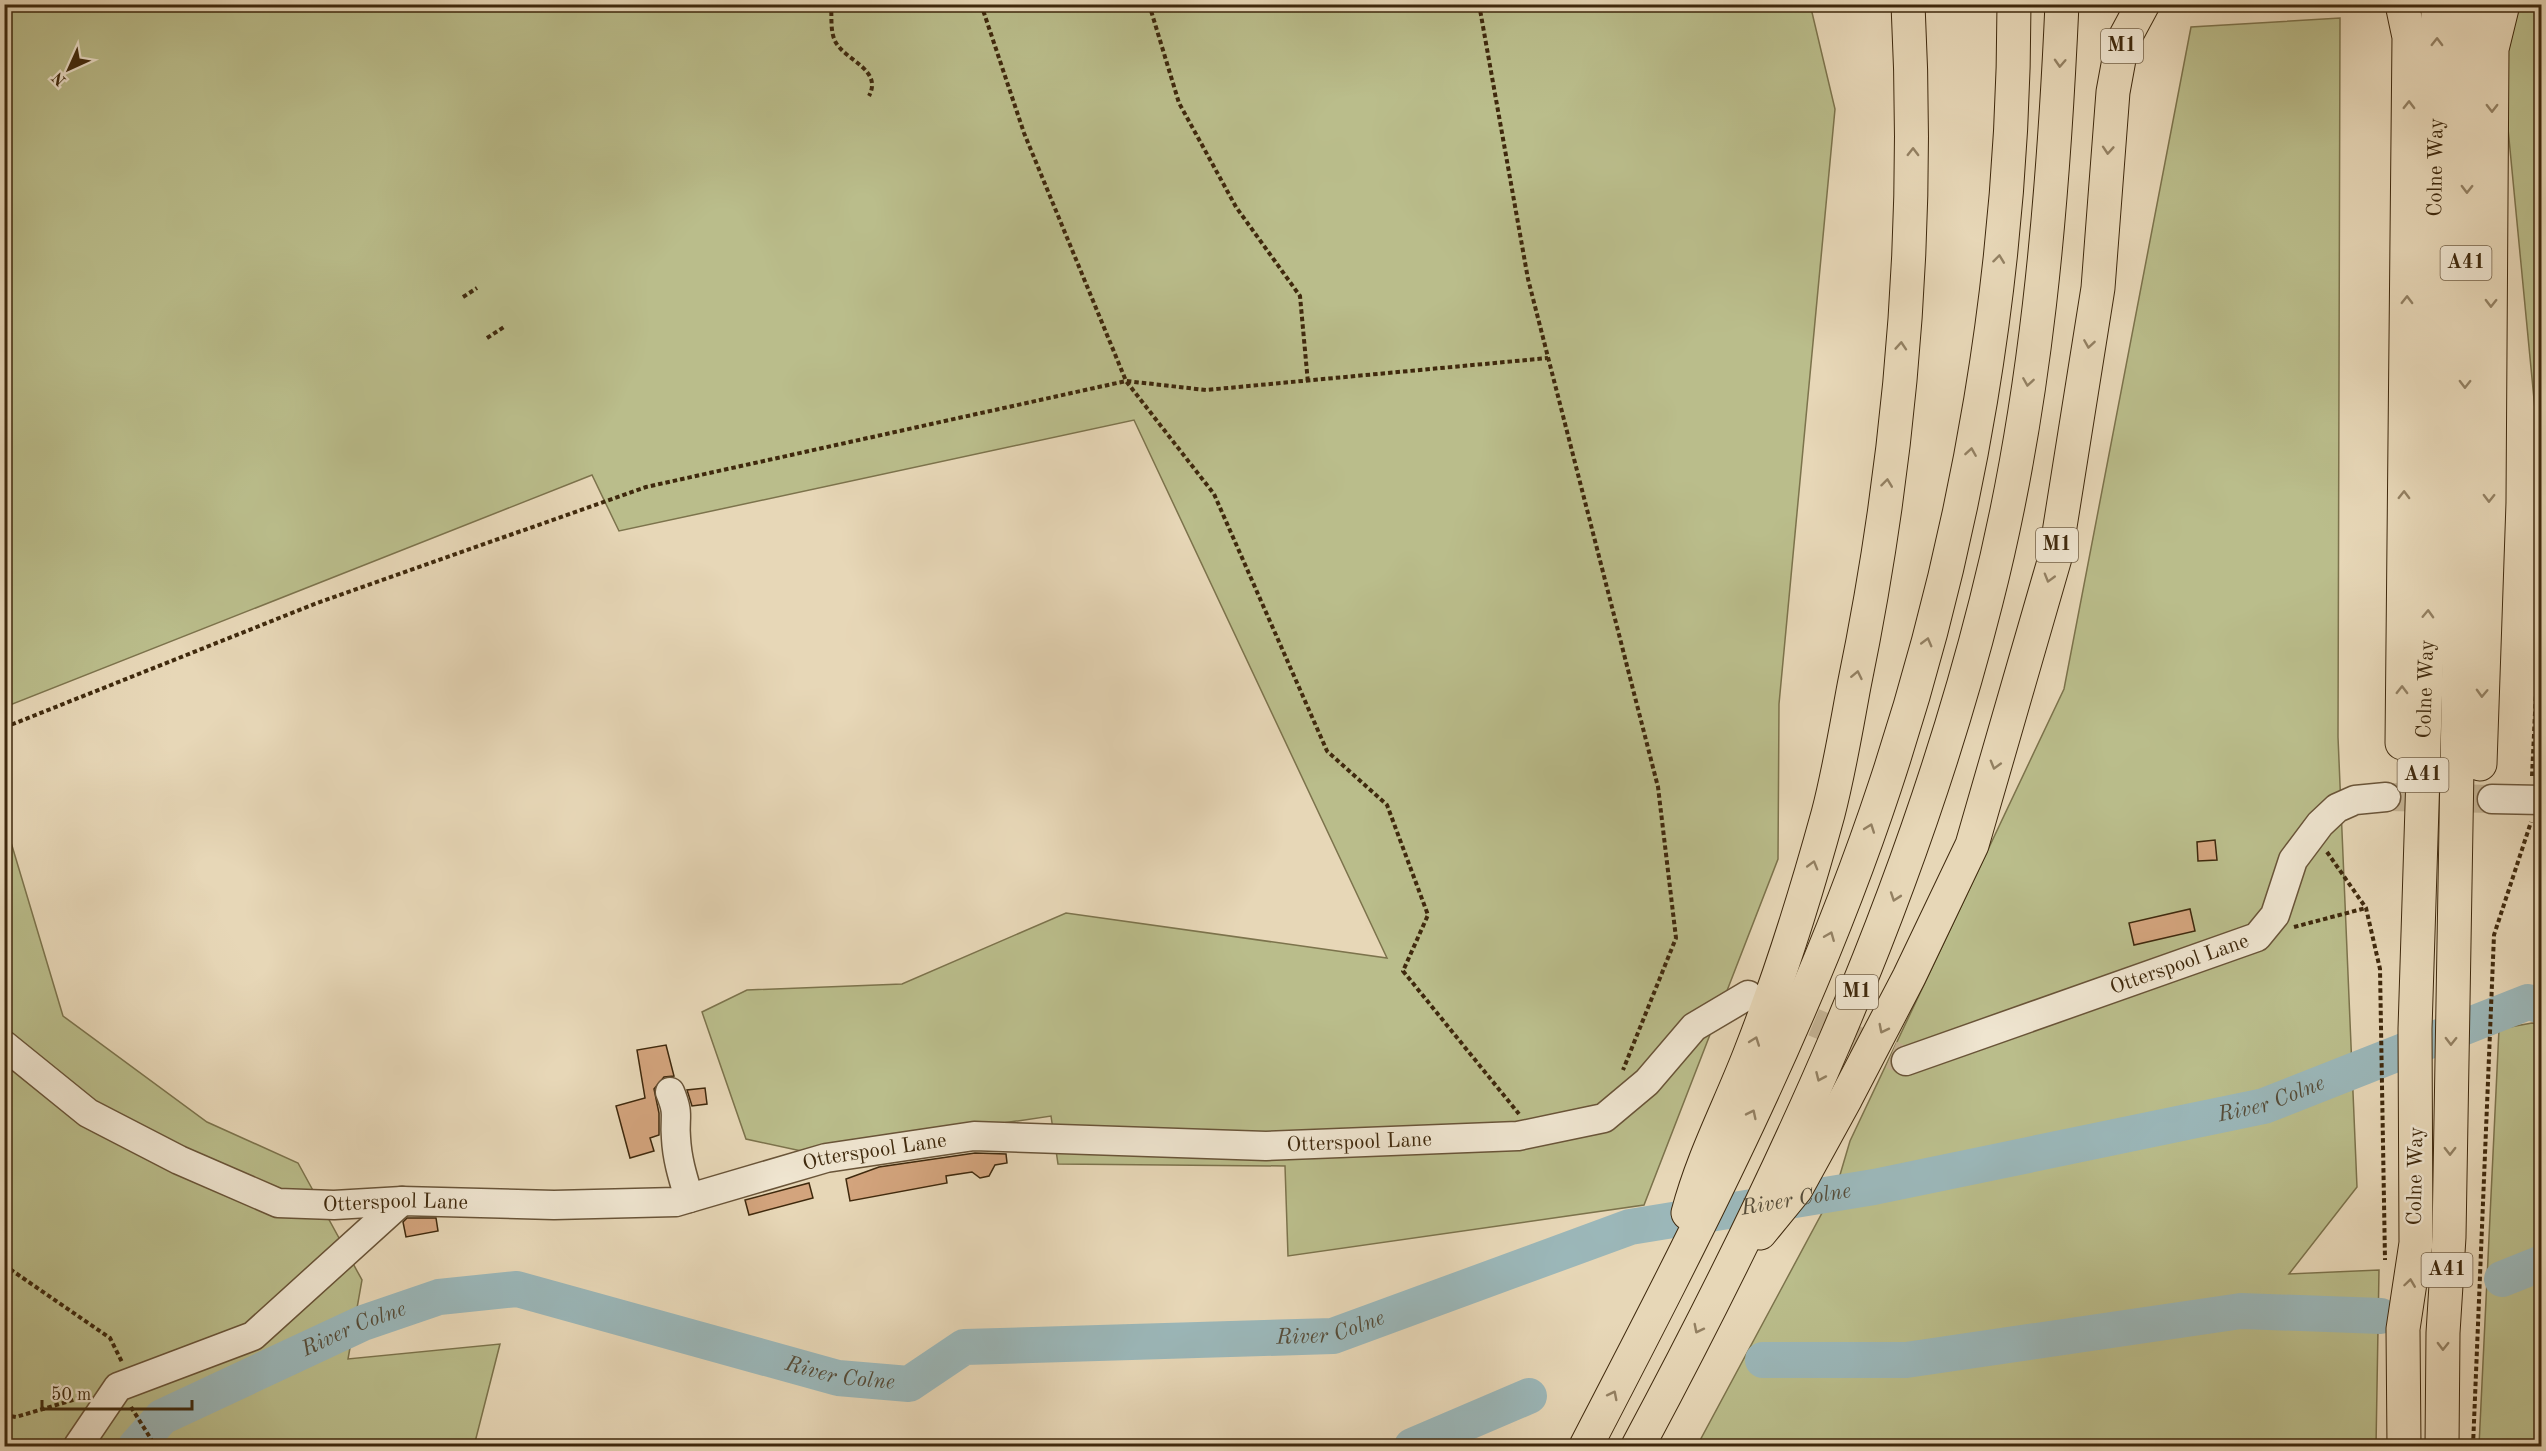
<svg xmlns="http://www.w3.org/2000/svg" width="2546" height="1451" font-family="'Old Standard TT',serif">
<rect width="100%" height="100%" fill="#e7d7b7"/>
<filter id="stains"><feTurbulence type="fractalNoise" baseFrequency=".00333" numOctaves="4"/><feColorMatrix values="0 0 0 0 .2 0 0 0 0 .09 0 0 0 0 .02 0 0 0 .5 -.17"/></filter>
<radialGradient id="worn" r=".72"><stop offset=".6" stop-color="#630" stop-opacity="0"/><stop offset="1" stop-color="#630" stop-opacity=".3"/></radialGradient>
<g fill="#babd8b" stroke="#7c734c" stroke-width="1.5">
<polygon points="5,5 1810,4 1835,109 1779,704 1778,859 1644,1205 1288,1256 1285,1166 1058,1164 1051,1116 806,1152 746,1139 702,1012 747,990 902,984 1066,913 1387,958 1134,420 619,531 592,475 5,707"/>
<polygon points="2515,5 2541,5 2541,472 2502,66"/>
<polygon points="2340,18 2338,737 2357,1187 2289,1274 2379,1270 2376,1446 1697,1446 1837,1185 1850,1141 2064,689 2191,27"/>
<polygon points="4,819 63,1016 207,1122 298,1163 362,1280 348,1359 500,1344 474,1446 5,1446"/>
<polygon points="2532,1023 2542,1025 2541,1446 2479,1446 2499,1029"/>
</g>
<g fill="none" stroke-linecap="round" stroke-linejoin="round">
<g stroke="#9bb7b9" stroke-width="36">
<polyline points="2502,1279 2542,1263"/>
<polyline points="1763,1360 1906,1360 2241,1311 2381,1316"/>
<path id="s1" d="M136 1446 162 1417 363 1323 439 1297 517 1289 838 1378 909 1384 964 1347 1333 1336 1630 1227 1874 1187 2264 1106 2528 1002 2542 1006"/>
<polyline points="1412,1446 1529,1396"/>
</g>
</g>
<g fill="#d3a47d" stroke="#3f290d" stroke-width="1.5">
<polygon points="2215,840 2217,860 2198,861 2197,842"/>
<polygon points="2190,909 2195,931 2134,945 2129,923"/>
<polygon points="666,1045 674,1076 664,1077 654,1089 659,1113 659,1135 650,1138 654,1151 630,1158 616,1106 645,1098 637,1050"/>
<polygon points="705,1088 707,1104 692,1106 687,1090"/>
<polygon points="975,1153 1006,1154 1007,1163 995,1165 989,1176 980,1178 972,1172 946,1176 947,1183 850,1201 846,1179 879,1167"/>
<polygon points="809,1183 813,1198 749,1215 745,1200"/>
<polygon points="407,1218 436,1218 438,1231 406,1237 403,1222"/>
</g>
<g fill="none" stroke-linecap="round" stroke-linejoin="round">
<g stroke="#c5b495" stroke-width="28" stroke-dasharray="28 14" stroke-linecap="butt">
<polyline points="2386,797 2492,799"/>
<polyline points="1775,1006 1906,1061"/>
</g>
<g stroke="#695438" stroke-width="31">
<g id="minor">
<polyline points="2492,799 2542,800"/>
<path id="s2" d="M4 1045 88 1113 179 1160 278 1203 334 1205 402 1201 554 1205 676 1202 826 1158 974 1136 1266 1146 1518 1136 1604 1118 1647 1082 1694 1027 1748 995"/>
<path id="s3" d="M1906 1061 2257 937 2275 915 2293 860 2320 824 2337 808 2355 800 2386 797"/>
<path d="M670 1092C680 1116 674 1116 676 1138 677 1159 683 1178 689 1198"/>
<polyline points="78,1446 118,1387 253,1336 402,1201"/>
</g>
</g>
<g stroke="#3f290d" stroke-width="35">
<g id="highway">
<polyline points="2402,4 2409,37 2402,743"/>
<polyline points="2480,764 2489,502 2492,49 2503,4"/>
<path d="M1688 1213C1703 1156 1730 1106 1751 1051 1781 974 1806 894 1828 814 1839 772 1846 729 1854 686 1900 463 1920 232 1908 4"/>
<polyline points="1760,1233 1796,1189 1846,1098 1909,977 1972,845 2055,558 2098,288 2113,92 2122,43 2143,4"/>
<path d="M1586 1446C1697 1232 1809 1016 1885 786 1968 536 2014 268 2014 4"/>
<path d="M1638 1446C1782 1177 1911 899 1986 602 2036 407 2053 205 2062 4"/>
<path id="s4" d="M2404 1446 2403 1329 2416 1243 2415 1029 2431 520 2438 4"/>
<polyline points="2442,1446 2443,1333 2449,1237 2470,4"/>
</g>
</g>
<g stroke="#3f290d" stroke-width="4" stroke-dasharray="4.5 3" stroke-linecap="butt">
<path d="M831 4C832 17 830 30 835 41 845 61 883 69 869 96"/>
<polyline points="981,4 1024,133 1126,381 1214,494 1327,751 1387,805 1428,915 1403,971 1519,1114"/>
<polyline points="1149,4 1179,103 1236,207 1300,296 1308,383"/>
<polyline points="1479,4 1528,279 1658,787 1676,938 1623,1070"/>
<polyline points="463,297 477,288"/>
<polyline points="487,338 504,327"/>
<polyline points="4,725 13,724 317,603 646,487 1126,381 1206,390 1548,358"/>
<polyline points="2532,776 2542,567"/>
<polyline points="2540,777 2542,753"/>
<polyline points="2327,852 2366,908 2380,969 2385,1260"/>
<polyline points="2294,927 2366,908"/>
<polyline points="4,1265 110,1338 122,1362"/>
<polyline points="131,1407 151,1439 149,1446"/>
<polyline points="4,1415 16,1417 83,1397"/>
<polyline points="2473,1446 2494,935 2531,822"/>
</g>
<use href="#minor" stroke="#efe5d0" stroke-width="28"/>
<use href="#highway" stroke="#e7d7b7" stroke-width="33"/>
</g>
<defs><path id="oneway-chevron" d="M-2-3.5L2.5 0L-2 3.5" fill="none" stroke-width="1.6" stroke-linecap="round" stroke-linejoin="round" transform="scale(1.5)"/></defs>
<g stroke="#938062">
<use href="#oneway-chevron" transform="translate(2437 42) rotate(-89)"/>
<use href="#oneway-chevron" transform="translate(2060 63) rotate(93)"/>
<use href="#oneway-chevron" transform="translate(2409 105) rotate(-89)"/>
<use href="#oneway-chevron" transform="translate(2492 108) rotate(90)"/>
<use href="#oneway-chevron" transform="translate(2108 150) rotate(94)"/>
<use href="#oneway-chevron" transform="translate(1913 152) rotate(-89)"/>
<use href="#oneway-chevron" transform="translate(2467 189) rotate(91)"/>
<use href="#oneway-chevron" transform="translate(1999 259) rotate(-83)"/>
<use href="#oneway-chevron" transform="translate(2407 300) rotate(-89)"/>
<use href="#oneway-chevron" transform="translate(2491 303) rotate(91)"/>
<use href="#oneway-chevron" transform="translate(2089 344) rotate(99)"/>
<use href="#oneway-chevron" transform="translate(1901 346) rotate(-86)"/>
<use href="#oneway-chevron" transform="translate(2028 382) rotate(99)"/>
<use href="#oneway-chevron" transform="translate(2465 384) rotate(91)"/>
<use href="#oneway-chevron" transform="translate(1971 452) rotate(-81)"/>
<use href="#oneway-chevron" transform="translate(1887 483) rotate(-83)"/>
<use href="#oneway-chevron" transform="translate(2404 495) rotate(-89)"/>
<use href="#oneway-chevron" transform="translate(2489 498) rotate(91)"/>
<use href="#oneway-chevron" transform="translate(2049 578) rotate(106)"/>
<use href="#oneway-chevron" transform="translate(2428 614) rotate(-88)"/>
<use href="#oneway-chevron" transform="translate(1927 642) rotate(-75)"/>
<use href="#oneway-chevron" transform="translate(1857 675) rotate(-78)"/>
<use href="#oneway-chevron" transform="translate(2402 690) rotate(-89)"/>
<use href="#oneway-chevron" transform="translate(2482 693) rotate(92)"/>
<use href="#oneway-chevron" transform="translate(1995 765) rotate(106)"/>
<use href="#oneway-chevron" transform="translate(1870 828) rotate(-70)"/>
<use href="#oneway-chevron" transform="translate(1813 865) rotate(-74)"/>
<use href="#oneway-chevron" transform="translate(1895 897) rotate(109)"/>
<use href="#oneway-chevron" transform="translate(1830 936) rotate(-68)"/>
<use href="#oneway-chevron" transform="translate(1883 1029) rotate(117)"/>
<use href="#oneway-chevron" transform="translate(1755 1041) rotate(-70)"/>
<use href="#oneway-chevron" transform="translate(2451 1041) rotate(91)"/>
<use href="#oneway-chevron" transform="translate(1820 1077) rotate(114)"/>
<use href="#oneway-chevron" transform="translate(1752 1114) rotate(-64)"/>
<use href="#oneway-chevron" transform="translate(2450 1151) rotate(90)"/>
<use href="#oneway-chevron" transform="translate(2410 1283) rotate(-82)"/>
<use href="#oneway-chevron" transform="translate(1698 1329) rotate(117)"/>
<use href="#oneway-chevron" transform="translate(2443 1346) rotate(91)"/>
<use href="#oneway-chevron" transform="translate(1613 1395) rotate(-63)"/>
</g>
<g text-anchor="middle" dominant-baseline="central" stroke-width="5" stroke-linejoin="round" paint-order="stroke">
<g fill="#efe5d0" stroke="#746148" stroke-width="1.5">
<rect x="2101" y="29" width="42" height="34" rx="4.5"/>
<rect x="2440.5" y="246" width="51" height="34" rx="4.5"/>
<rect x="2036" y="528" width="42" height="34" rx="4.5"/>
<rect x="2397.5" y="758" width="51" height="34" rx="4.5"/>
<rect x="1836" y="975" width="42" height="34" rx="4.5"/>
<rect x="2421.5" y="1253" width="51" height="34" rx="4.5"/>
</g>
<g font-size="20" font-weight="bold" fill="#3f290d">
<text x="2122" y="46">M1</text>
<text x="2466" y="263">A41</text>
<text x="2057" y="545">M1</text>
<text x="2423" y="775">A41</text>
<text x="1857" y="992">M1</text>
<text x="2447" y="1270">A41</text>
</g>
<g font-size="21" fill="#3f290d" stroke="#efe5d0">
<text stroke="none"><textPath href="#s4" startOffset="1280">Colne Way</textPath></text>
<text stroke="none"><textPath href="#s4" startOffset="758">Colne Way</textPath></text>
<text stroke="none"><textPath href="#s3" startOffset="290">Otterspool Lane</textPath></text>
<text stroke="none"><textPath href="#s2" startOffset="1408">Otterspool Lane</textPath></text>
<text stroke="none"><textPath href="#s2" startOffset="922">Otterspool Lane</textPath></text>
<text transform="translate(2416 1176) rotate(-89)">Colne Way</text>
<text stroke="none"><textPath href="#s2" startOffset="436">Otterspool Lane</textPath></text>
</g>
<g font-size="22" font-style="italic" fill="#564c38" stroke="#efe5d0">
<text stroke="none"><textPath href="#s1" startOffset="2230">River Colne</textPath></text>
<text stroke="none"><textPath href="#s1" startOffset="1744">River Colne</textPath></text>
<text stroke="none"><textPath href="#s1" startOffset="1258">River Colne</textPath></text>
<text stroke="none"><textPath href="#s1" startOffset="250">River Colne</textPath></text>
<text stroke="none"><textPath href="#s1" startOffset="754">River Colne</textPath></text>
</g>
</g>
<rect width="2546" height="1451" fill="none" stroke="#e7d7b7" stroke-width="24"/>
<rect x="6" y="6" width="2534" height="1439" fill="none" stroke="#3f290d" stroke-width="3"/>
<rect x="12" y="12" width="2522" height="1427" fill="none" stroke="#3f290d" stroke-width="1.5"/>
<g transform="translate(69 69) rotate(225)" stroke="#efe5d0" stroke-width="4.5" paint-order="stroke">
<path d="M0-4.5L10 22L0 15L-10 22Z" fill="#3f290d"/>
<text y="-9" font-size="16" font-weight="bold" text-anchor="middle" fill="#3f290d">N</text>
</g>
<path d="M42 1400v9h150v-9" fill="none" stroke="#3f290d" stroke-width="3"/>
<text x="51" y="1400" font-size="18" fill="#3f290d" stroke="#efe5d0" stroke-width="4.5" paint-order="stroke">50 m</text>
<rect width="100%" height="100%" filter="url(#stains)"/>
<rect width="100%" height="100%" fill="url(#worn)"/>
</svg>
